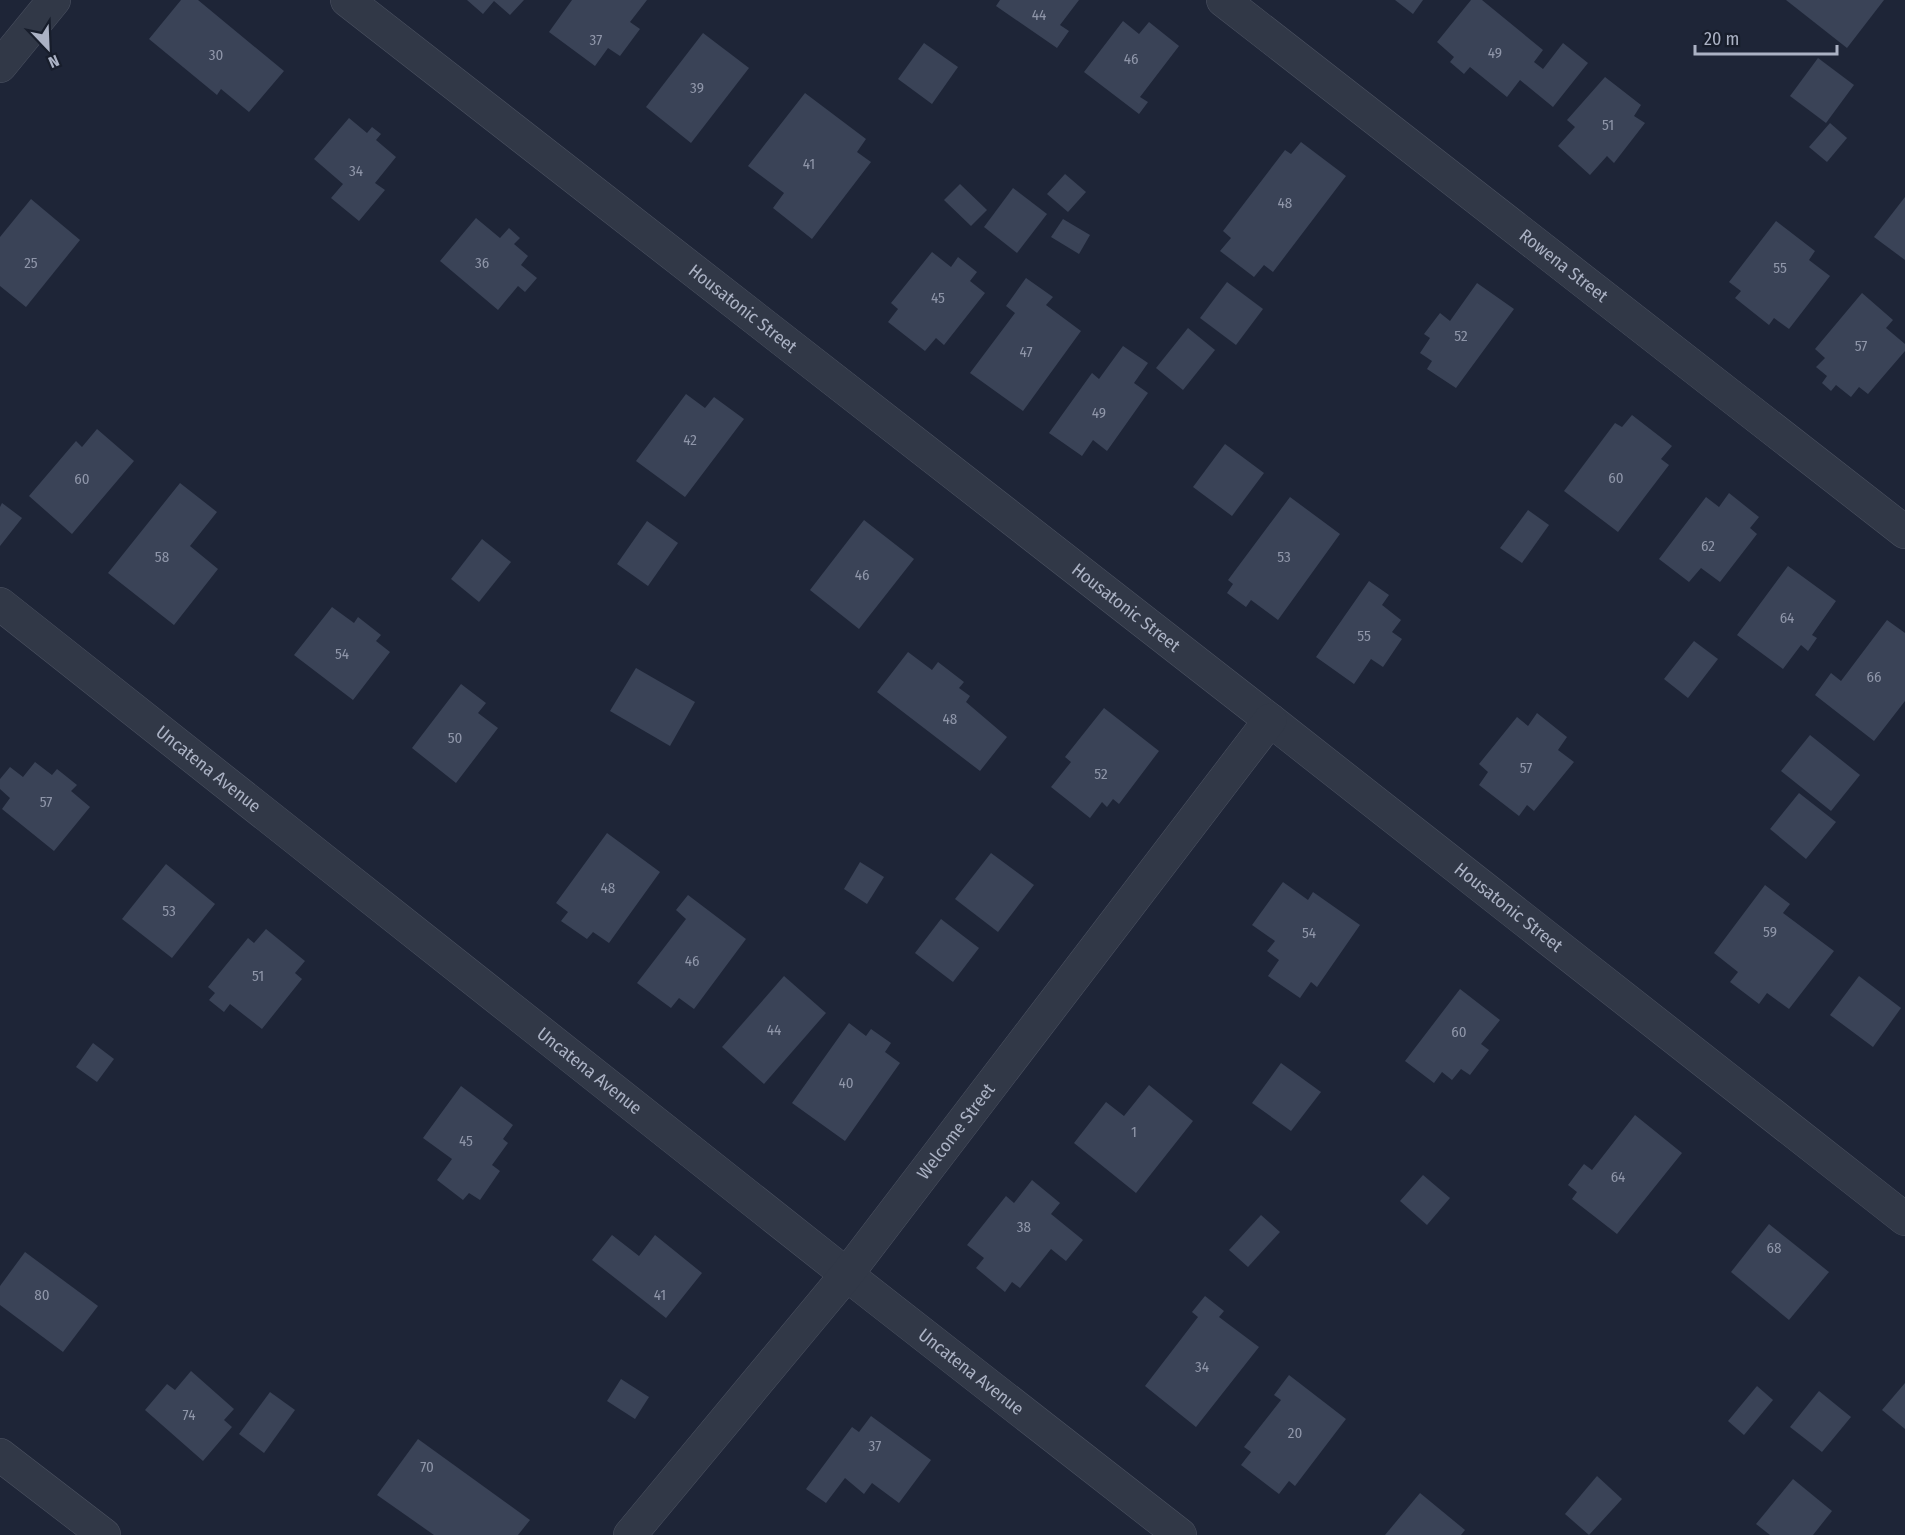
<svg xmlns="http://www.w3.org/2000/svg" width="1905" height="1535" font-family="'Fira Sans Condensed',sans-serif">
<rect width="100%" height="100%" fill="#1e2537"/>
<g fill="#3a4357">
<polygon points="181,0 198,0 284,71 249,112 221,89 217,95 149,39"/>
<polygon points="467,0 524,0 510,15 494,1 483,14"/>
<polygon points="572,0 647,0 630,22 640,29 620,56 608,48 595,66 549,32"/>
<polygon points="1000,0 1079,0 1060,25 1069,31 1057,48 996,6"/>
<polygon points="1395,0 1423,0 1413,14"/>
<polygon points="1471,0 1482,0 1543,50 1534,62 1543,69 1563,43 1588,63 1553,107 1520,80 1507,97 1470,67 1464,74 1450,62 1454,57 1437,42"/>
<polygon points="1786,0 1884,0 1847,48"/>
<polygon points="1123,21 1139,34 1149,22 1179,46 1140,97 1148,102 1139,114 1084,72"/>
<polygon points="703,33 749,68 691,143 646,107"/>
<polygon points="924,43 958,67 932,104 898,79"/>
<polygon points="1818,58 1854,85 1826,123 1790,96"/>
<polygon points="1605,77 1641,105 1634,116 1645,123 1614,163 1607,156 1590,175 1558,146 1575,127 1567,120"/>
<polygon points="805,93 866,139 857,152 871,162 812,239 773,208 784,193 748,166"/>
<polygon points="349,118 367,133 372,127 381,134 376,140 396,157 375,183 385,190 359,221 331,198 343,184 314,159"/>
<polygon points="1830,123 1847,138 1827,162 1809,147"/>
<polygon points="1301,142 1346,176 1273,272 1264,265 1254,277 1220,251 1231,238 1223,231 1285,150 1291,154"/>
<polygon points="1065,174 1086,192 1068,212 1047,194"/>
<polygon points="960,184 987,210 971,226 944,200"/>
<polygon points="1013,188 1047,214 1017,253 984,227"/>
<polygon points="1905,197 1905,260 1874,237"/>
<polygon points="31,199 80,240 26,307 0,286 0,237"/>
<polygon points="476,218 500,238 509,228 520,238 514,244 528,256 521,265 537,278 525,292 518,286 498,310 440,261"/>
<polygon points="1063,219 1090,235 1079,254 1051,237"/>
<polygon points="1776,221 1815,251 1809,260 1830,276 1789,329 1774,318 1769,325 1735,298 1741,291 1729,282"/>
<polygon points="932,252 951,267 958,257 977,272 970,281 985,293 944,345 936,338 925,351 888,322 898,309 891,303"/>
<polygon points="1026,278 1053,297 1046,305 1081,331 1023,411 970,373 1015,313 1006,306"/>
<polygon points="1227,282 1263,309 1236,345 1200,318"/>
<polygon points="1477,283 1514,309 1456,388 1427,369 1432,361 1420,353 1430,338 1424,334 1440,313 1450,321"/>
<polygon points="1862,293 1893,320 1886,328 1905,344 1905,351 1868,394 1859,387 1851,397 1836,385 1831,391 1822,383 1827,376 1816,367 1825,358 1815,349"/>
<polygon points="1188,328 1215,350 1183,390 1156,368"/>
<polygon points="1123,346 1148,363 1134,383 1148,393 1107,451 1093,440 1082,456 1049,433 1092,373 1099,379"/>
<polygon points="686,394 705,408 714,397 744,419 685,497 636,461"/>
<polygon points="1632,415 1672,446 1661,459 1669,465 1618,532 1564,491 1615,423 1622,427"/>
<polygon points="97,429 134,461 72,534 29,496 76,441 82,447"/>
<polygon points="1225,444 1264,473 1232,516 1193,487"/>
<polygon points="180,483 217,512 190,546 218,569 174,625 108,573"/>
<polygon points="1729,493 1759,517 1750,528 1757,534 1720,582 1701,568 1689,582 1659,559 1706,497 1719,507"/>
<polygon points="1290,497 1340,534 1278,620 1251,600 1246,607 1227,593 1233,584 1228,580"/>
<polygon points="2,503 22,518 0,546 0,507"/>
<polygon points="1528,510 1549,525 1522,563 1500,548"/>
<polygon points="864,520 914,559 859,629 810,590"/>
<polygon points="647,521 678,543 648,586 617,564"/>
<polygon points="482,539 511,562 479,602 451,579"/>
<polygon points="1788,566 1836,601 1812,635 1817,638 1808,651 1801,645 1783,669 1737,635"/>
<polygon points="1369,581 1389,595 1382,605 1401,620 1392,632 1402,639 1383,667 1371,659 1354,684 1316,657"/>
<polygon points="332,607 354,623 358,617 381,635 376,641 390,652 353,700 294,655"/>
<polygon points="1887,620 1905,633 1905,701 1874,741 1815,695 1831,673 1841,681"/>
<polygon points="1694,641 1718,659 1688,698 1664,679"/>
<polygon points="908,652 932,670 938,662 964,682 959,688 970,696 966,702 1007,737 980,771 877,692"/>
<polygon points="636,668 695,702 670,746 610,711"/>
<polygon points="461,684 486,703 478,713 498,728 456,783 412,748"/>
<polygon points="1104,708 1159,751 1119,804 1113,799 1107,807 1102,802 1090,818 1051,787 1071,762 1065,757"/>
<polygon points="1537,713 1567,737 1558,750 1574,762 1534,811 1527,805 1519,816 1479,785 1488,772 1479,764 1517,717 1528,726"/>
<polygon points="1810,735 1860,775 1831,811 1781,771"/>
<polygon points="35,762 52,775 57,769 77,785 71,791 90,807 54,851 2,809 10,798 0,789 0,779 10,767 23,777"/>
<polygon points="1799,793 1836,822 1806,859 1770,829"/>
<polygon points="607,833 660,872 609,943 593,932 587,939 561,921 568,912 556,903"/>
<polygon points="991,853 1034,885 998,932 955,899"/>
<polygon points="860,862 884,877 867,904 844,889"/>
<polygon points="166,864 215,904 172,958 122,919"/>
<polygon points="1283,882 1308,900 1313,892 1360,925 1317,987 1311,982 1300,998 1268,976 1279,960 1267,951 1275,941 1252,925"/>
<polygon points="1765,885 1790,904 1783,913 1834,951 1789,1009 1767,993 1759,1004 1730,982 1738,972 1714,953"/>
<polygon points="688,895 746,939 694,1009 679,998 671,1008 637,983 686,919 676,910"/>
<polygon points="941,919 979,948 953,982 915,953"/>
<polygon points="266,929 305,961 295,973 302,979 262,1029 230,1004 224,1012 209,1000 215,993 208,987 248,938 254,943"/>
<polygon points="784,976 826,1013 764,1084 722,1047"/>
<polygon points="1859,976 1901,1008 1873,1047 1830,1015"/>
<polygon points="1460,989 1500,1020 1481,1044 1489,1050 1470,1075 1461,1069 1452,1080 1442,1072 1434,1083 1405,1061"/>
<polygon points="849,1023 866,1036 871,1029 891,1043 885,1052 900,1063 845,1141 792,1103"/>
<polygon points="93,1043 114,1059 97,1082 76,1067"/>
<polygon points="1281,1063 1321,1092 1291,1131 1252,1103"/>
<polygon points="1149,1085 1193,1121 1136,1193 1074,1143 1106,1102 1124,1116"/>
<polygon points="461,1086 513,1125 503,1139 508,1143 492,1165 500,1171 480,1200 469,1193 463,1200 437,1180 452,1159 423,1138"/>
<polygon points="1635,1115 1682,1153 1617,1234 1572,1199 1577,1192 1568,1185 1584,1164 1592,1170"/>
<polygon points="1423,1175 1450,1198 1427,1225 1400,1201"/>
<polygon points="1032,1180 1060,1203 1051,1214 1083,1240 1066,1261 1051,1249 1020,1288 1012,1282 1005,1292 976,1268 984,1258 967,1245 1006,1196 1014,1203"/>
<polygon points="1261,1215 1280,1232 1248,1267 1229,1250"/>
<polygon points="1769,1224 1829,1272 1789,1320 1731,1272"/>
<polygon points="612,1235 639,1256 655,1235 702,1273 666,1318 592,1260"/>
<polygon points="25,1252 98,1306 63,1352 0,1305 0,1286"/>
<polygon points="1205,1296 1224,1311 1219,1317 1259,1347 1196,1427 1145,1386 1198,1317 1192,1312"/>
<polygon points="191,1371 234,1409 224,1420 232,1427 203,1461 145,1410 167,1384 175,1390"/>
<polygon points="1289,1375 1346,1419 1295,1486 1289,1481 1279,1494 1241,1465 1251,1452 1244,1447 1281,1400 1274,1395"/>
<polygon points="621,1379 649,1397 635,1419 607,1401"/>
<polygon points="1905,1383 1905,1429 1882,1410"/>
<polygon points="1757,1386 1773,1400 1744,1435 1728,1421"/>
<polygon points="1819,1391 1851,1417 1822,1452 1790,1427"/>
<polygon points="270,1392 295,1410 264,1453 239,1434"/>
<polygon points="871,1416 931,1460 899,1503 872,1483 864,1494 845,1478 826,1503 806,1489 852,1427 859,1432"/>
<polygon points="418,1439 530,1520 518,1535 434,1535 377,1495"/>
<polygon points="1597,1476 1622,1499 1589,1535 1565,1514"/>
<polygon points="1793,1479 1832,1511 1813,1535 1770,1535 1756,1524"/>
<polygon points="1420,1493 1465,1530 1461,1535 1385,1535"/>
</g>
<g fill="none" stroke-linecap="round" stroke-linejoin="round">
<g stroke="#4c5262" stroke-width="34">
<g id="minor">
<path id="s1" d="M347 0 1270 720 1905 1219"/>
<path id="s2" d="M1223 0 1905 532"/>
<polyline points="0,66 54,0"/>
<path id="s3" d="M0 604 851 1278 1180 1535"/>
<polyline points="0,1455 104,1535"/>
<path id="s4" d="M630 1535 847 1274 1270 720"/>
</g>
</g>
<use href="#minor" stroke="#313847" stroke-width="33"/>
</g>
<g text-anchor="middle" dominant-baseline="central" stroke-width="4.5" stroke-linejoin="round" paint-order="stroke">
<g font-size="15" fill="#8f96a9">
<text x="1039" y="15">44</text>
<text x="596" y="40">37</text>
<text x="1495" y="53">49</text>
<text x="216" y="55">30</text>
<text x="1131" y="59">46</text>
<text x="697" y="88">39</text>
<text x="1608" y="125">51</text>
<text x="809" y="164">41</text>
<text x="356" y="171">34</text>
<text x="1285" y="203">48</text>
<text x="31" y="263">25</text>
<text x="482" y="263">36</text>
<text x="1780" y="268">55</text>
<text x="938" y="298">45</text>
<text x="1461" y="336">52</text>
<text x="1861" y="346">57</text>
<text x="1026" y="352">47</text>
<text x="1099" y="413">49</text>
<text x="690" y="440">42</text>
<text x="1616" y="478">60</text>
<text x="82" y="479">60</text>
<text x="1708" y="546">62</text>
<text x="162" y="557">58</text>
<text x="1284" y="557">53</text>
<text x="862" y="575">46</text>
<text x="1787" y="618">64</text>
<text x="1364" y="636">55</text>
<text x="342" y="654">54</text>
<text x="1874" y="677">66</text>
<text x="950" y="719">48</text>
<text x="455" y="738">50</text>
<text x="1526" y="768">57</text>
<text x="1101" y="774">52</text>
<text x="46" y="802">57</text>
<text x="608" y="888">48</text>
<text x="169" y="911">53</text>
<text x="1770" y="932">59</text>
<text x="1309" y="933">54</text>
<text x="692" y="961">46</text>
<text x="258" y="976">51</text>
<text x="774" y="1030">44</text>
<text x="1459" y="1032">60</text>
<text x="846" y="1083">40</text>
<text x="1134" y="1132">1</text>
<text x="466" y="1141">45</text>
<text x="1618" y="1177">64</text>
<text x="1024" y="1227">38</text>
<text x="1774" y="1248">68</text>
<text x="42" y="1295">80</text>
<text x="660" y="1295">41</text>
<text x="1202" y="1367">34</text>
<text x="189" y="1415">74</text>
<text x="1295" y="1433">20</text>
<text x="875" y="1446">37</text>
<text x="427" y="1467">70</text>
</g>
<g font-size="18" fill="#abb2c4" stroke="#171d2b">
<text stroke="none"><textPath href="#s2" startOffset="432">Rowena Street</textPath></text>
<text stroke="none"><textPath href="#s1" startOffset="502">Housatonic Street</textPath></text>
<text stroke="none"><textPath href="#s1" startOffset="988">Housatonic Street</textPath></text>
<text stroke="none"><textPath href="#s3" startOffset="266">Uncatena Avenue</textPath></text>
<text stroke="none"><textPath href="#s1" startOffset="1474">Housatonic Street</textPath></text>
<text stroke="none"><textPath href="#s3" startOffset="752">Uncatena Avenue</textPath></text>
<text stroke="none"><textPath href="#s4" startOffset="519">Welcome Street</textPath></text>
<text stroke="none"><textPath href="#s3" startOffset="1238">Uncatena Avenue</textPath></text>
</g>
</g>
<g transform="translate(48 48) rotate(157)" stroke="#171d2b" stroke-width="4.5" paint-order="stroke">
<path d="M0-4.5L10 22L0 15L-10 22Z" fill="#abb2c4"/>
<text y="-9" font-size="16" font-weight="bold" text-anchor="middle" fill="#abb2c4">N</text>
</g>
<path d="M1695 45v9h142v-9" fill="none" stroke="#abb2c4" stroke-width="3"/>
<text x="1704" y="45" font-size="18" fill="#abb2c4" stroke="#171d2b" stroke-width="4.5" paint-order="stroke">20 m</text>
</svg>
